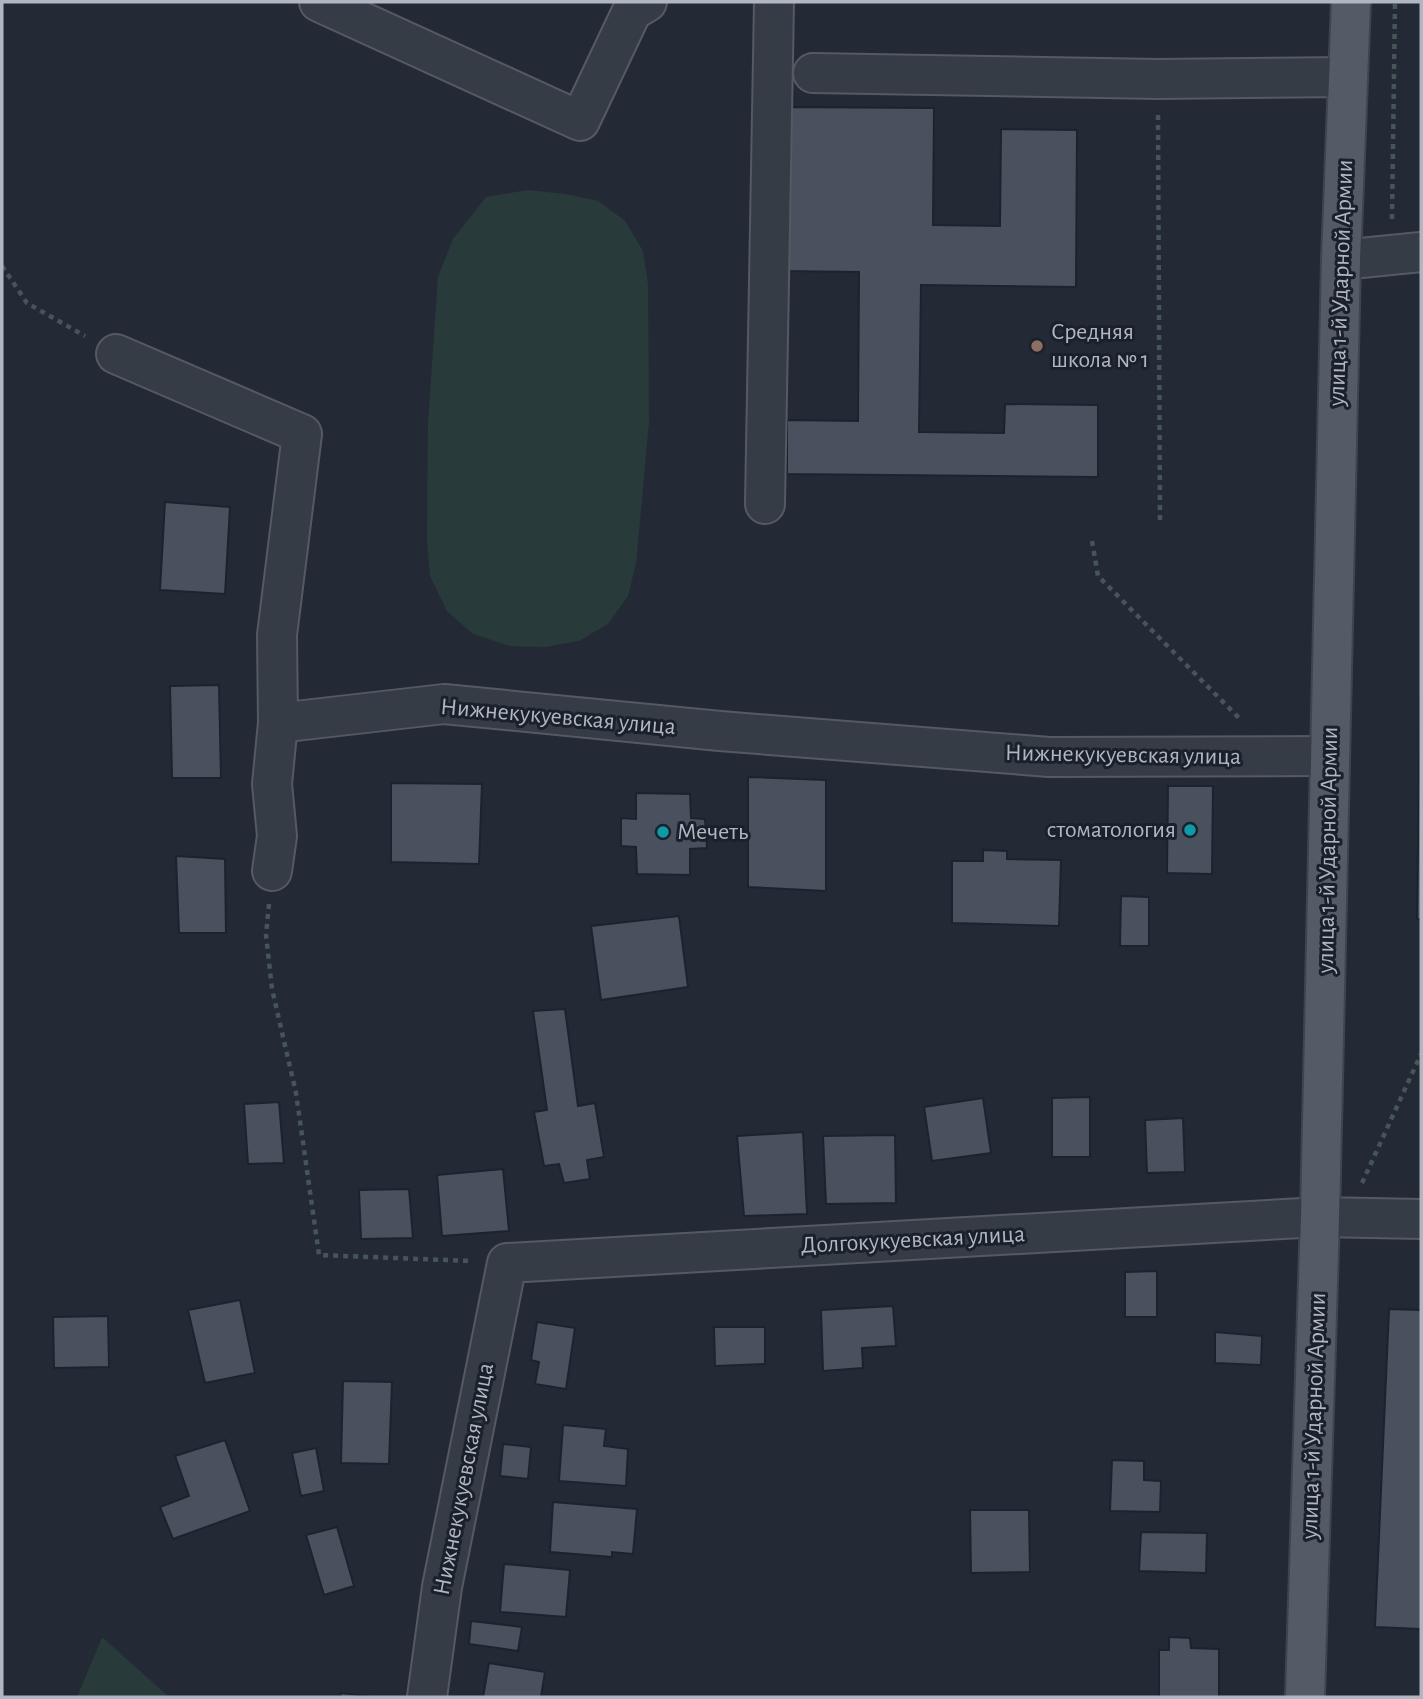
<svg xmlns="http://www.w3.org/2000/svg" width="1423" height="1699" font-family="'Alegreya Sans',sans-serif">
<rect width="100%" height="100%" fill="#232a36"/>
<g fill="#293a3b">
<polygon points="528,190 565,194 598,201 625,221 643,251 648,284 649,422 636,563 628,596 608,624 579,641 545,647 510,646 473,634 447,611 430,576 427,539 428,424 438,277 453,239 486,197"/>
<polygon points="102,1638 103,1638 169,1697 77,1697"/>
</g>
<g fill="#49515f" stroke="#1d232d" stroke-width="2">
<polygon points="783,107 934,108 933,225 1000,226 1001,129 1077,130 1076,287 921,285 919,432 1004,433 1005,404 1098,405 1098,477 787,474 787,420 858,421 859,272 781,271"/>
<polygon points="165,502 230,507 225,594 160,590"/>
<polygon points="1421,634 1421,919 1417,919"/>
<polygon points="219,685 221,778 172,778 170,686"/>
<polygon points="748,777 826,780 826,891 748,887"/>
<polygon points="391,783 482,784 479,864 391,862"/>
<polygon points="1168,786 1213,786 1212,874 1167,873"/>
<polygon points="636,793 690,794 691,818 705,819 707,848 690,849 690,875 637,874 636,847 621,846 621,818 636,819"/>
<polygon points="983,850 1007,851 1007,859 1061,860 1059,926 952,923 952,861 983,861"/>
<polygon points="176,856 225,859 226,933 179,933"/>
<polygon points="1121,896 1149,897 1149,946 1120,946"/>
<polygon points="679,916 688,987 601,1000 591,926"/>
<polygon points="565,1009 578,1106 595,1103 604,1157 587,1160 590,1179 564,1183 559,1164 544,1166 534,1112 547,1110 533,1011"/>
<polygon points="1090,1097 1090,1157 1052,1157 1052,1098"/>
<polygon points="983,1098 991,1153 932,1161 924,1107"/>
<polygon points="279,1102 284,1163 248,1164 244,1104"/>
<polygon points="1183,1118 1185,1172 1147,1173 1145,1120"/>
<polygon points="803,1132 807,1214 744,1216 737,1136"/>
<polygon points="895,1135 896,1203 826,1204 823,1136"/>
<polygon points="503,1169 509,1231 442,1236 437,1175"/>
<polygon points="409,1189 413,1238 361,1239 359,1190"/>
<polygon points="1157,1271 1157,1317 1125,1317 1125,1272"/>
<polygon points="240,1300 255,1373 205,1383 188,1310"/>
<polygon points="893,1306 896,1346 862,1348 863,1368 823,1371 821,1310"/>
<polygon points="1389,1309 1421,1310 1421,1629 1375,1627"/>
<polygon points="108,1316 109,1367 54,1368 53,1317"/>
<polygon points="537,1322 575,1328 566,1389 535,1384 539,1362 531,1360"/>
<polygon points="714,1327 765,1327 765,1364 715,1366"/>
<polygon points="1215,1332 1262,1336 1261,1365 1215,1363"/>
<polygon points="343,1381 392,1382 389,1464 341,1463"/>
<polygon points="563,1425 606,1429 604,1446 628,1449 626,1486 559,1481"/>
<polygon points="225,1440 250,1511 173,1539 160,1507 189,1496 175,1456"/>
<polygon points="503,1444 531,1447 528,1479 500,1476"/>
<polygon points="316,1448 324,1491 301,1496 292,1453"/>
<polygon points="1112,1460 1144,1461 1144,1480 1161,1481 1160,1512 1110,1511"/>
<polygon points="553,1502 637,1509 633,1554 612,1552 612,1557 550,1552"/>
<polygon points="970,1510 1029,1510 1030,1572 971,1573"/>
<polygon points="337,1527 354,1586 324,1595 306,1535"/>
<polygon points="1141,1532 1207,1533 1206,1573 1139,1571"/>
<polygon points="504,1564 570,1570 566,1617 500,1612"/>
<polygon points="471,1621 522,1627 518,1651 469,1644"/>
<polygon points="1169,1637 1190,1638 1191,1648 1219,1649 1219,1697 1159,1697 1159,1650 1169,1650"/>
<polygon points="489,1663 545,1672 541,1697 483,1697"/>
<polygon points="341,1693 374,1697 340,1697"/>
</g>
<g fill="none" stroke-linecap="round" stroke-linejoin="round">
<g stroke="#545964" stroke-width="42">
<g id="minor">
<polyline points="319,2 580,121 632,11 647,2"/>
<polyline points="813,73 1158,79 1348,77"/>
<polyline points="1341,260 1421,252"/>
<polyline points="116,354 302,434 277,635 278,723 444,704 720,731 1049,757 1330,756"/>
<polyline points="765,504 774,2"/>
<polyline points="272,871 277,836 272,784 278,723"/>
<polyline points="427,1697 442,1587 507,1263 1320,1217 1421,1219"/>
</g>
</g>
<g stroke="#3f4550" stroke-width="42">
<polyline id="major" points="1305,1697 1320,1217 1341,260 1351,2"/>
</g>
<g stroke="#465558" stroke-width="4.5" stroke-dasharray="5 5" stroke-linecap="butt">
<polyline points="1158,115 1160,523"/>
<polyline points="1392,219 1395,2"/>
<polyline points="2,266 27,303 85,336"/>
<polyline points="1092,541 1098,576 1242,721"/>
<polyline points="269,904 266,935 272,989 296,1093 319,1255 472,1261"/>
<polyline points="1362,1183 1421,1054"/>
</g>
<use href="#minor" stroke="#363c46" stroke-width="38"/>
<use href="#major" stroke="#545b66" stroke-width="38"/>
</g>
<circle fill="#8d6e63" stroke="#1b212b" stroke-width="2.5" cx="1037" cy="346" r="7"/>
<g fill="#0f9aa8" stroke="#1b212b" stroke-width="2.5">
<circle cx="1190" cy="830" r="7"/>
<circle cx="663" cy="832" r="7"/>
</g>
<g text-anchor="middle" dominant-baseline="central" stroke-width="6" stroke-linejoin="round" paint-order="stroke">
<g font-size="24" fill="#b1b6c3" stroke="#1b212b">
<text transform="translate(1341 283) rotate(-88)">улица 1-й Ударной Армии</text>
<text transform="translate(558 717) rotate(5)">Нижнекукуевская улица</text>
<text transform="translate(1123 755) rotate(1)">Нижнекукуевская улица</text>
<text transform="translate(1328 850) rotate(-89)">улица 1-й Ударной Армии</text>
<text transform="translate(913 1240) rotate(-3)">Долгокукуевская улица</text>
<text transform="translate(1314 1416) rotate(-88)">улица 1-й Ударной Армии</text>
<text transform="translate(464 1479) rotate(-79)">Нижнекукуевская улица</text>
</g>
<g font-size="24" fill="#b1b6c3" stroke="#1b212b" text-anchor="start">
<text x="1051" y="332">Средняя<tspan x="1051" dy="28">школа № 1</tspan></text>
<text x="1176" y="830" text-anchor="end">стоматология</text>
<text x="677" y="832">Мечеть</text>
</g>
</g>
<rect width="1423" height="1699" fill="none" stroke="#b1b6c3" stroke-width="7"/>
</svg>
